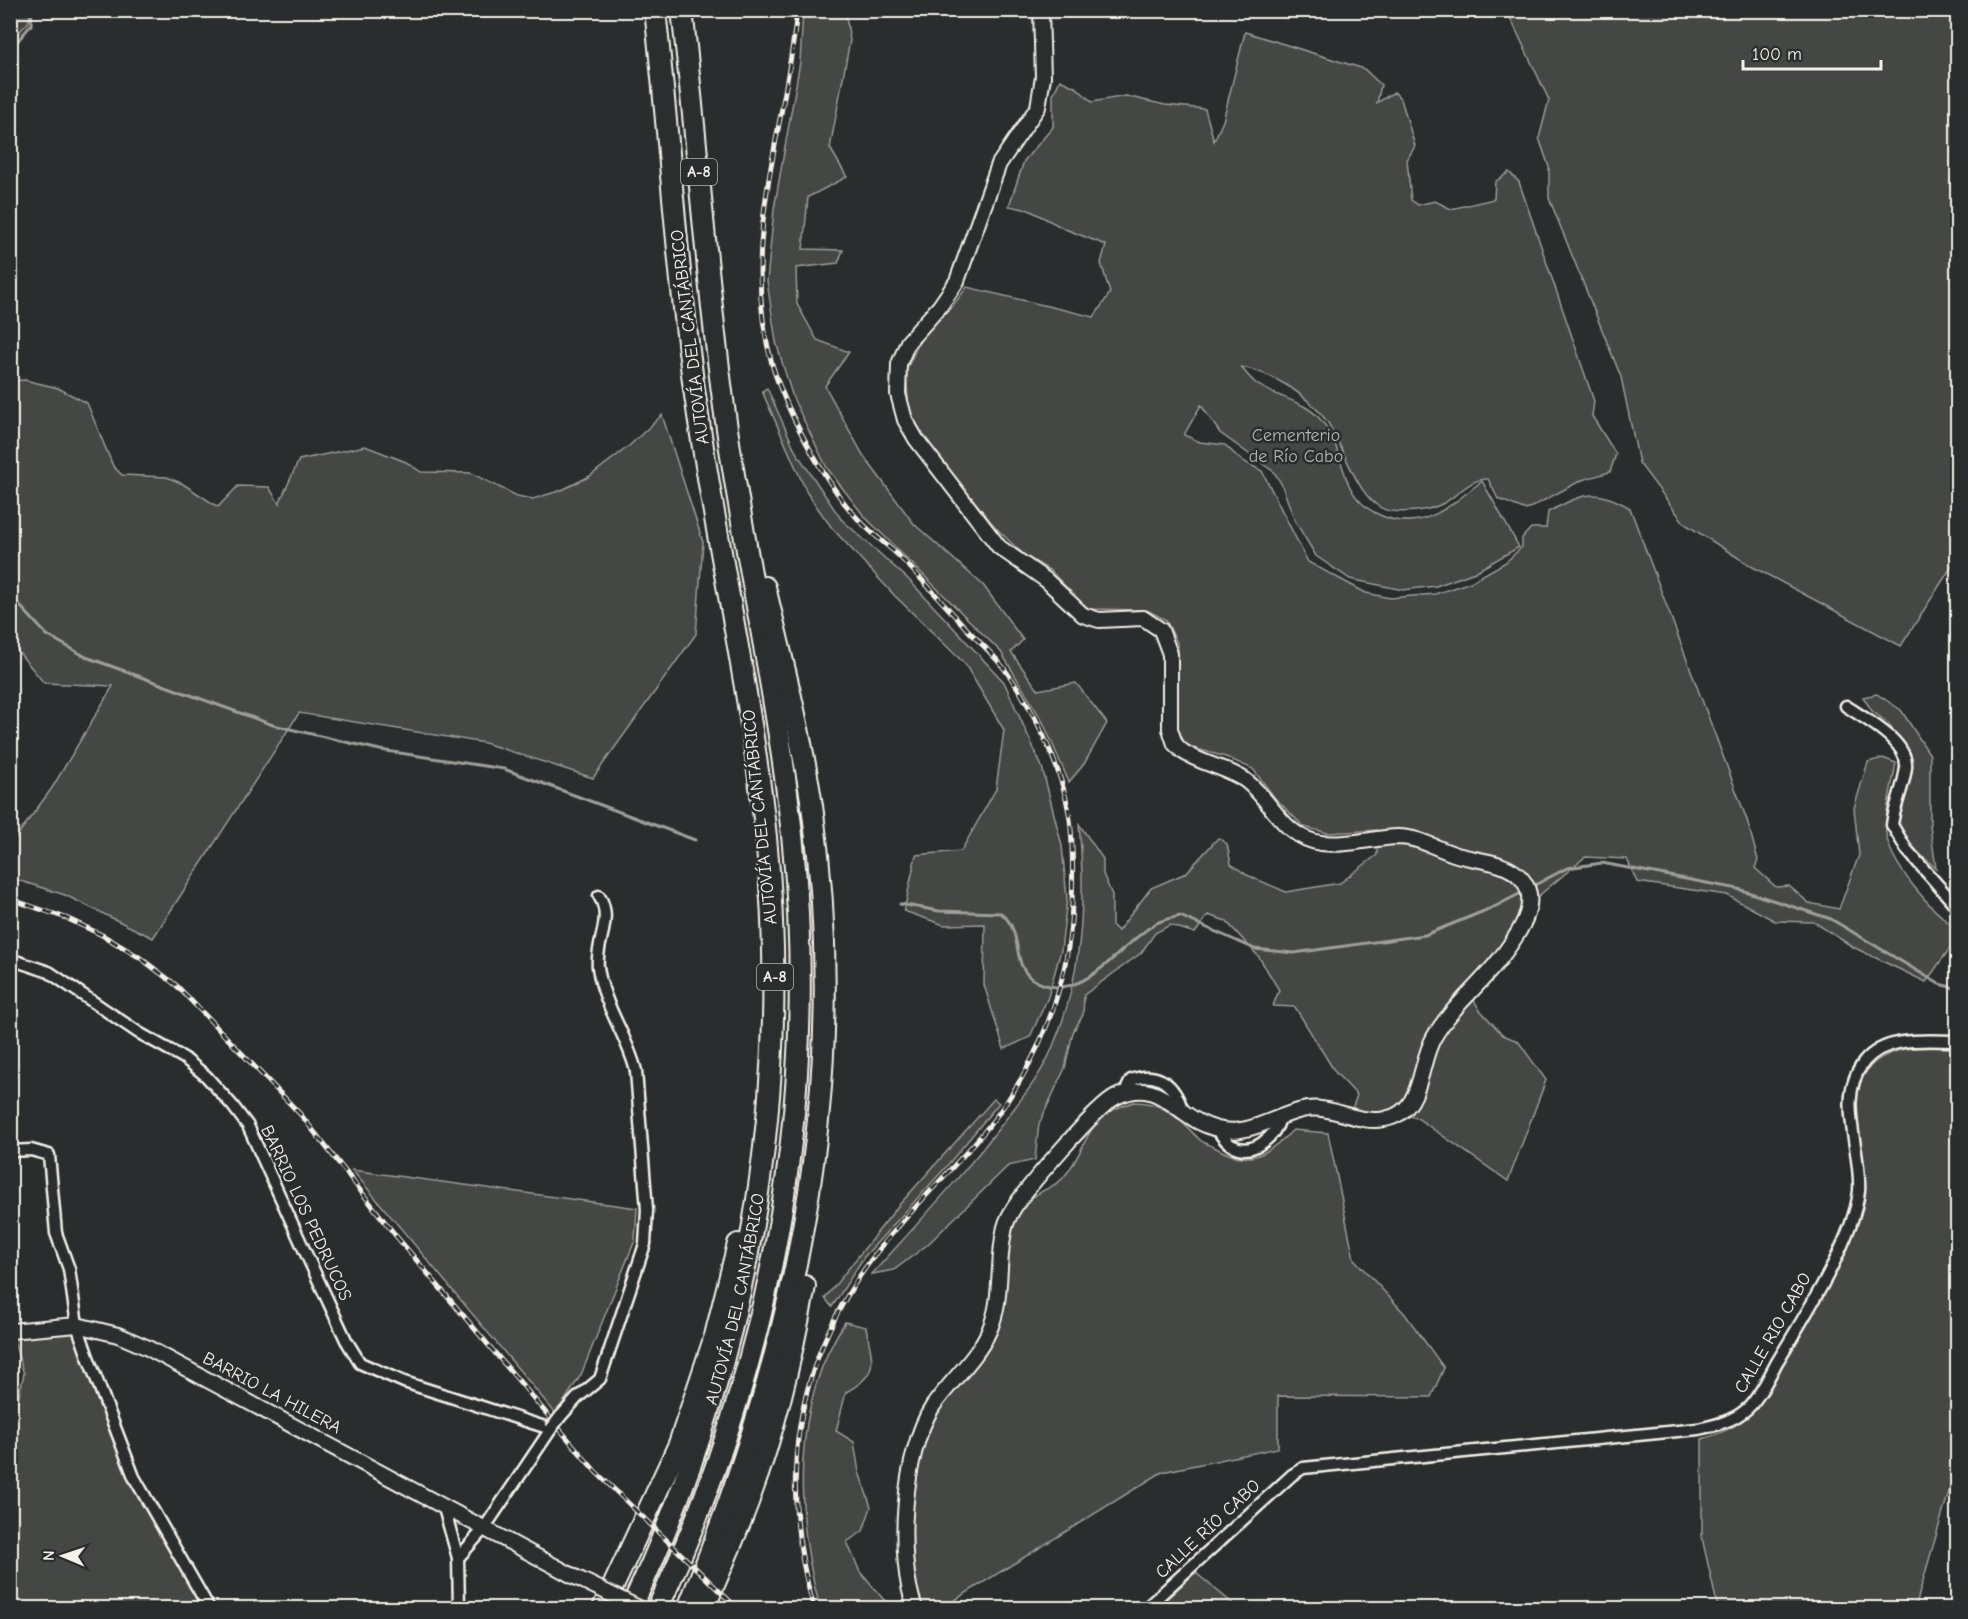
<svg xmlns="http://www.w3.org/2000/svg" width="1968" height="1619" font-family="'Comic Neue',sans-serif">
<rect width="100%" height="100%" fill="#2a2d2e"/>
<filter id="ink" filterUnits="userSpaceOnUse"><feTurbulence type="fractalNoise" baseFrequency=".0167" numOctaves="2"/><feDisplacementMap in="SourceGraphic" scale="12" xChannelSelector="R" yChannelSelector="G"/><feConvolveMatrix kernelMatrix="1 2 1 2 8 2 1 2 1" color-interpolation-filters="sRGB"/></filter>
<g filter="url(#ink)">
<g fill="#444645" stroke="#9c9c96" stroke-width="1.5">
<polygon points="11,10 31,11 28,23 11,40"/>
<polygon points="803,11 845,11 850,40 830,148 847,177 808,197 803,249 843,250 838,263 796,268 797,304 817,340 849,352 825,386 863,455 914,524 983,585 1023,640 1011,652 1038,690 1076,683 1107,723 1084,764 1069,782 1043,722 1001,652 864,516 827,468 793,398 776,342 767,281 774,209 800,62"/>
<polygon points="1507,11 1957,11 1957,558 1901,646 1751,566 1685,524 1639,463 1621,377 1549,198 1549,167 1539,138 1549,100"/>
<path d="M1245 32 1364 69 1381 85 1377 103 1394 92 1401 99 1415 146 1407 160 1411 200 1418 205 1435 201 1451 209 1494 199 1495 182 1509 172 1519 182 1594 401 1592 416 1616 454 1610 472 1582 480 1526 510 1498 499 1488 479C1471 478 1458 495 1444 503 1430 511 1407 513 1390 511 1358 506 1344 444 1326 420 1306 394 1273 373 1241 367 1246 373 1251 380 1257 384 1276 398 1304 400 1320 419 1338 439 1339 462 1349 485 1356 500 1367 510 1382 516 1423 533 1451 505 1482 481L1519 547 1475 572 1436 586 1403 590 1350 579 1316 556 1295 521 1281 483 1274 472 1220 433 1201 405 1184 435 1200 442 1225 445 1241 460 1262 471 1308 562 1366 593 1390 598 1435 594 1471 582 1506 562 1522 547V538L1531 528H1546L1548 512C1583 494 1594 487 1630 508L1747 820 1758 860 1755 868 1776 887 1789 886 1809 903 1839 909 1859 855 1854 808 1868 762 1883 758 1896 763C1893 782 1884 814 1886 833 1890 865 1932 911 1957 929V952L1950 948 1926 982 1853 947 1814 922 1775 921 1727 895 1637 882 1627 859 1585 857 1523 909 1492 963 1468 989 1479 1009 1503 1035 1518 1041 1546 1080 1508 1181 1417 1118 1391 1111 1367 1115 1352 1109 1357 1095 1335 1072 1295 1007 1273 1006 1279 990 1259 957 1226 921 1208 915 1195 933 1170 925 1155 933 1141 953 1084 995 1083 1015 1073 1032 1065 1068 1039 1124 1035 1160 1008 1166 927 1245 894 1270 872 1274C918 1223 965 1173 1006 1119 1022 1098 1041 1075 1051 1051 1083 978 1086 901 1079 824L1103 859V874L1112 895V925L1118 931 1151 888 1186 873 1218 838 1227 844 1231 864 1247 875 1286 892 1340 883 1377 855V830L1328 833 1304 827 1275 798 1253 769 1226 757 1186 746 1177 727 1178 645 1166 620 1147 610 1090 609 1082 604 1051 571 1024 555 996 528 929 445 909 410 906 371 923 334 951 308 967 287 1094 317 1110 293 1101 263 1106 245 1065 229 1029 210 1009 206 1024 161 1053 127V95L1060 80 1077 88 1092 102 1126 96 1165 105 1205 109 1214 141 1223 121Z"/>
<polygon points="25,380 58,388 87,403 113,466 122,475 167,477 183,484 218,507 238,486 269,487 279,504 299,460 365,446 406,462 421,472 471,473 517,496 533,499 562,490 590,476 629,446 662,415 703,542 696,634 593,778 485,743 299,713 153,938 65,895 11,878 11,844 52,788 113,686 44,683 11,643 11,381"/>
<polygon points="767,388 796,452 841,519 908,579 1004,682 1042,767 1062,846 1067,899 1061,950 1048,997 1030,1037 1004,1049 984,985 985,924 944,925 904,911 916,855 961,851 996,789 1004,730 965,664 895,596 832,528 807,493 762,391"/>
<polygon points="1877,694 1901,710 1930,755 1930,826 1936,868 1906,842 1896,819 1910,752 1888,723 1872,711 1863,697"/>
<path d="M1957 1047V1471H1955L1915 1608H1718L1702 1538V1439C1736 1429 1746 1421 1768 1393L1859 1219C1860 1209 1863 1198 1863 1187 1864 1138 1832 1071 1897 1051 1915 1045 1939 1049 1957 1047Z"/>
<polygon points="994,1099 999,1103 946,1167 864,1257 832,1307 825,1298 899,1205"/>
<path d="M1134 1102C1165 1102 1179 1119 1199 1139 1203 1143 1211 1146 1216 1148 1249 1167 1267 1155 1293 1130L1328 1133 1354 1259 1405 1314 1444 1368 1431 1397 1278 1396V1448L1162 1472 942 1608H923C919 1599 915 1589 913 1578 905 1543 913 1449 933 1418 950 1390 978 1368 993 1339 1009 1308 1003 1269 1010 1236 1013 1222 1024 1202 1036 1195 1045 1189 1057 1185 1063 1178 1093 1143 1080 1117 1134 1102Z"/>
<polygon points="352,1170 637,1208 635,1240 581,1375 556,1414"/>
<path d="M845 1322 866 1327C872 1361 881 1373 846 1392L836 1431 854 1442 859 1472 871 1507 863 1531 847 1542 860 1572 891 1608H820C795 1516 791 1405 845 1322Z"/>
<polygon points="72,1329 131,1473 206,1608 11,1608 10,1406 17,1403 24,1374 12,1335"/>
<polygon points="1195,1573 1196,1573 1238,1608 1157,1608"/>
</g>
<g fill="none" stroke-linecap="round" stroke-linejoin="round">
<g stroke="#9f9f9a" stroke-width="3">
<polyline points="10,50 31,25 32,10"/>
<polyline points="10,595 47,635 86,657 273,725 380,750 504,769 695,840"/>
<polyline points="1531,887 1567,868 1602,863 1738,889 1831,919 1939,984 1958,989"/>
<path d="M900 904 939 911 1001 913C1024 931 1011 963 1031 978 1080 1012 1120 942 1157 923 1164 919 1173 918 1180 916L1255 949 1294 953 1425 935 1494 907 1523 892"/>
</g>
<g stroke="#f4f1e8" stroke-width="15">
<g id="minor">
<path d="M1846 706C1865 719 1908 741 1906 767 1904 787 1894 806 1892 825L1907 850 1958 908"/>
<polyline points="10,959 49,972 139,1033 184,1058 206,1076 232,1105 248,1126 302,1245 346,1340 360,1363 404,1382 551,1429 483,1530 458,1558"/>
<path d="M1124 1094 1131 1080C1160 1069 1175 1087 1183 1111"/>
<path d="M1217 1129C1221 1135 1226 1143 1233 1146 1253 1156 1275 1137 1280 1118"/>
<polyline points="10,1151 31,1150 49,1155 56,1233 69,1269 77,1325 88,1357 134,1477 209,1608"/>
<path d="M560 1417 577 1398 600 1379 645 1244 647 1210 636 1071C627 1035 603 1005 598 967 595 943 614 919 599 896"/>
<polyline points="444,1508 458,1558 459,1608"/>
<path d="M1146 1608 1292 1475 1303 1468 1698 1429C1717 1425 1734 1421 1748 1408 1760 1396 1769 1377 1777 1362 1803 1319 1854 1239 1859 1191 1862 1149 1835 1099 1864 1062 1886 1035 1926 1041 1958 1041"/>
</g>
</g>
<g stroke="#f4f1e8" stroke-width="18">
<g id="tertiary">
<polyline points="10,1331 77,1325 118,1335 146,1347 573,1576"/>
<path d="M915 1608C896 1557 903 1452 933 1406 951 1380 976 1360 989 1331 1003 1300 997 1265 1004 1232 1005 1225 1008 1218 1012 1211 1024 1190 1097 1106 1116 1097 1155 1078 1170 1107 1199 1122 1241 1144 1264 1119 1302 1110 1332 1103 1356 1125 1385 1119 1424 1112 1418 1064 1434 1037 1450 1009 1479 986 1499 960 1514 940 1544 903 1521 878 1506 861 1477 861 1457 855 1437 849 1419 837 1398 837 1372 838 1347 846 1321 843 1282 837 1273 801 1245 780 1226 767 1201 764 1182 751L1175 744 1170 729V654L1161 630 1143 618 1099 620 1083 615 1046 580 999 547 916 439 905 420 898 394 899 364 908 342 940 306 957 281 999 164 1038 107 1043 77 1041 10"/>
</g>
</g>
<g stroke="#f4f1e8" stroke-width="24">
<g id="motorway">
<polyline points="603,1608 679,1444 715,1336 738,1244"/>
<path id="s1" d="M631 1608C746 1368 793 1102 766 837 751 693 718 552 697 409 677 277 670 143 655 10"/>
<path d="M658 1608C770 1366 819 1112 793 845 780 712 750 581 730 449 708 304 699 157 682 10"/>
<path d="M688 1608C794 1352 851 1092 813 813 802 736 783 662 765 587"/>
<path d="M704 1608C720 1571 737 1533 751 1494 776 1427 792 1356 805 1286"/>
</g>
</g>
<use href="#minor" stroke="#2a2d2e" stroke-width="10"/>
<use href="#tertiary" stroke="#2a2d2e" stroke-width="14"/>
<use href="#motorway" stroke="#2a2d2e" stroke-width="20"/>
<g stroke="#f4f1e8" stroke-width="5">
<g id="rail">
<path d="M797 10C786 131 738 243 772 364 785 409 827 487 859 520 871 533 886 544 899 556 922 579 944 604 966 628 978 641 992 653 1003 667 1032 705 1061 766 1069 813 1073 835 1073 879 1072 903 1070 986 1037 1068 984 1132 947 1176 905 1214 871 1260 793 1366 778 1484 814 1608"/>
<polyline points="10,899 66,918 102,935 139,957 176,985 301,1115 396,1236 596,1472 737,1608"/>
</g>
</g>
<use href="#rail" stroke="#2a2d2e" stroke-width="3" stroke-dasharray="9" stroke-linecap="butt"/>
<g stroke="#f4f1e8" stroke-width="15" stroke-linecap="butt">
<polyline id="minor-bridge" points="551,1429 560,1417"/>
</g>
<g stroke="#f4f1e8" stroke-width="18" stroke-linecap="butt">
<polyline id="tertiary-bridge" points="573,1576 639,1608"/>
</g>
<use href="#minor-bridge" stroke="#2a2d2e" stroke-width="10"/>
<use href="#tertiary-bridge" stroke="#2a2d2e" stroke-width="14"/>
</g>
</g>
<g text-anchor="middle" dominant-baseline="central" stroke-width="5" stroke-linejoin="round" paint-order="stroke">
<g fill="#2a2d2e" stroke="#b7b6b0" stroke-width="1.5">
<rect x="681" y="159" width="36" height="26" rx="4.5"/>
<rect x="757" y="964" width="36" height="26" rx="4.5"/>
</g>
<g font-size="16" font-weight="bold" fill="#f4f1e8">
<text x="699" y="172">A-8</text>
<text x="775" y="977">A-8</text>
</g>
<g font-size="18" fill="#f4f1e8" stroke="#2a2d2e">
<text transform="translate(690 337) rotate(-97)">AUTOVÍA DEL CANTÁBRICO</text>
<text transform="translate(760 817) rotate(-96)">AUTOVÍA DEL CANTÁBRICO</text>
<text transform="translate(306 1213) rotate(65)">BARRIO LOS PEDRUCOS</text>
<text stroke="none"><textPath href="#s1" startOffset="327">AUTOVÍA DEL CANTÁBRICO</textPath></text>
<text transform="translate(1773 1333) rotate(-60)">CALLE RIO CABO</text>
<text transform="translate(272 1393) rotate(28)">BARRIO LA HILERA</text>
<text transform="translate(1208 1529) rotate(-43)">CALLE RÍO CABO</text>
</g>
<g font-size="18" fill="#b6b5af" stroke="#2a2d2e">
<text x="1296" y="435">Cementerio<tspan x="1296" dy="21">de Río Cabo</tspan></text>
</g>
</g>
<rect width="1968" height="1619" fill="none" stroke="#2a2d2e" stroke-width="36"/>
<rect x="18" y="18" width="1932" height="1583" fill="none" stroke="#f4f1e8" stroke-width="2" filter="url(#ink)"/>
<g transform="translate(63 1556) rotate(272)" stroke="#2a2d2e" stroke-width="4.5" paint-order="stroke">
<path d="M0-4.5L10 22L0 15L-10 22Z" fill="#f4f1e8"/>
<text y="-9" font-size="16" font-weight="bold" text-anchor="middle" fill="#f4f1e8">N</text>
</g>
<path d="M1743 60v9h138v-9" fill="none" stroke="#f4f1e8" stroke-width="3"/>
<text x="1752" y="60" font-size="18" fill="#f4f1e8" stroke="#2a2d2e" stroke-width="4.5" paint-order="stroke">100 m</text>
</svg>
